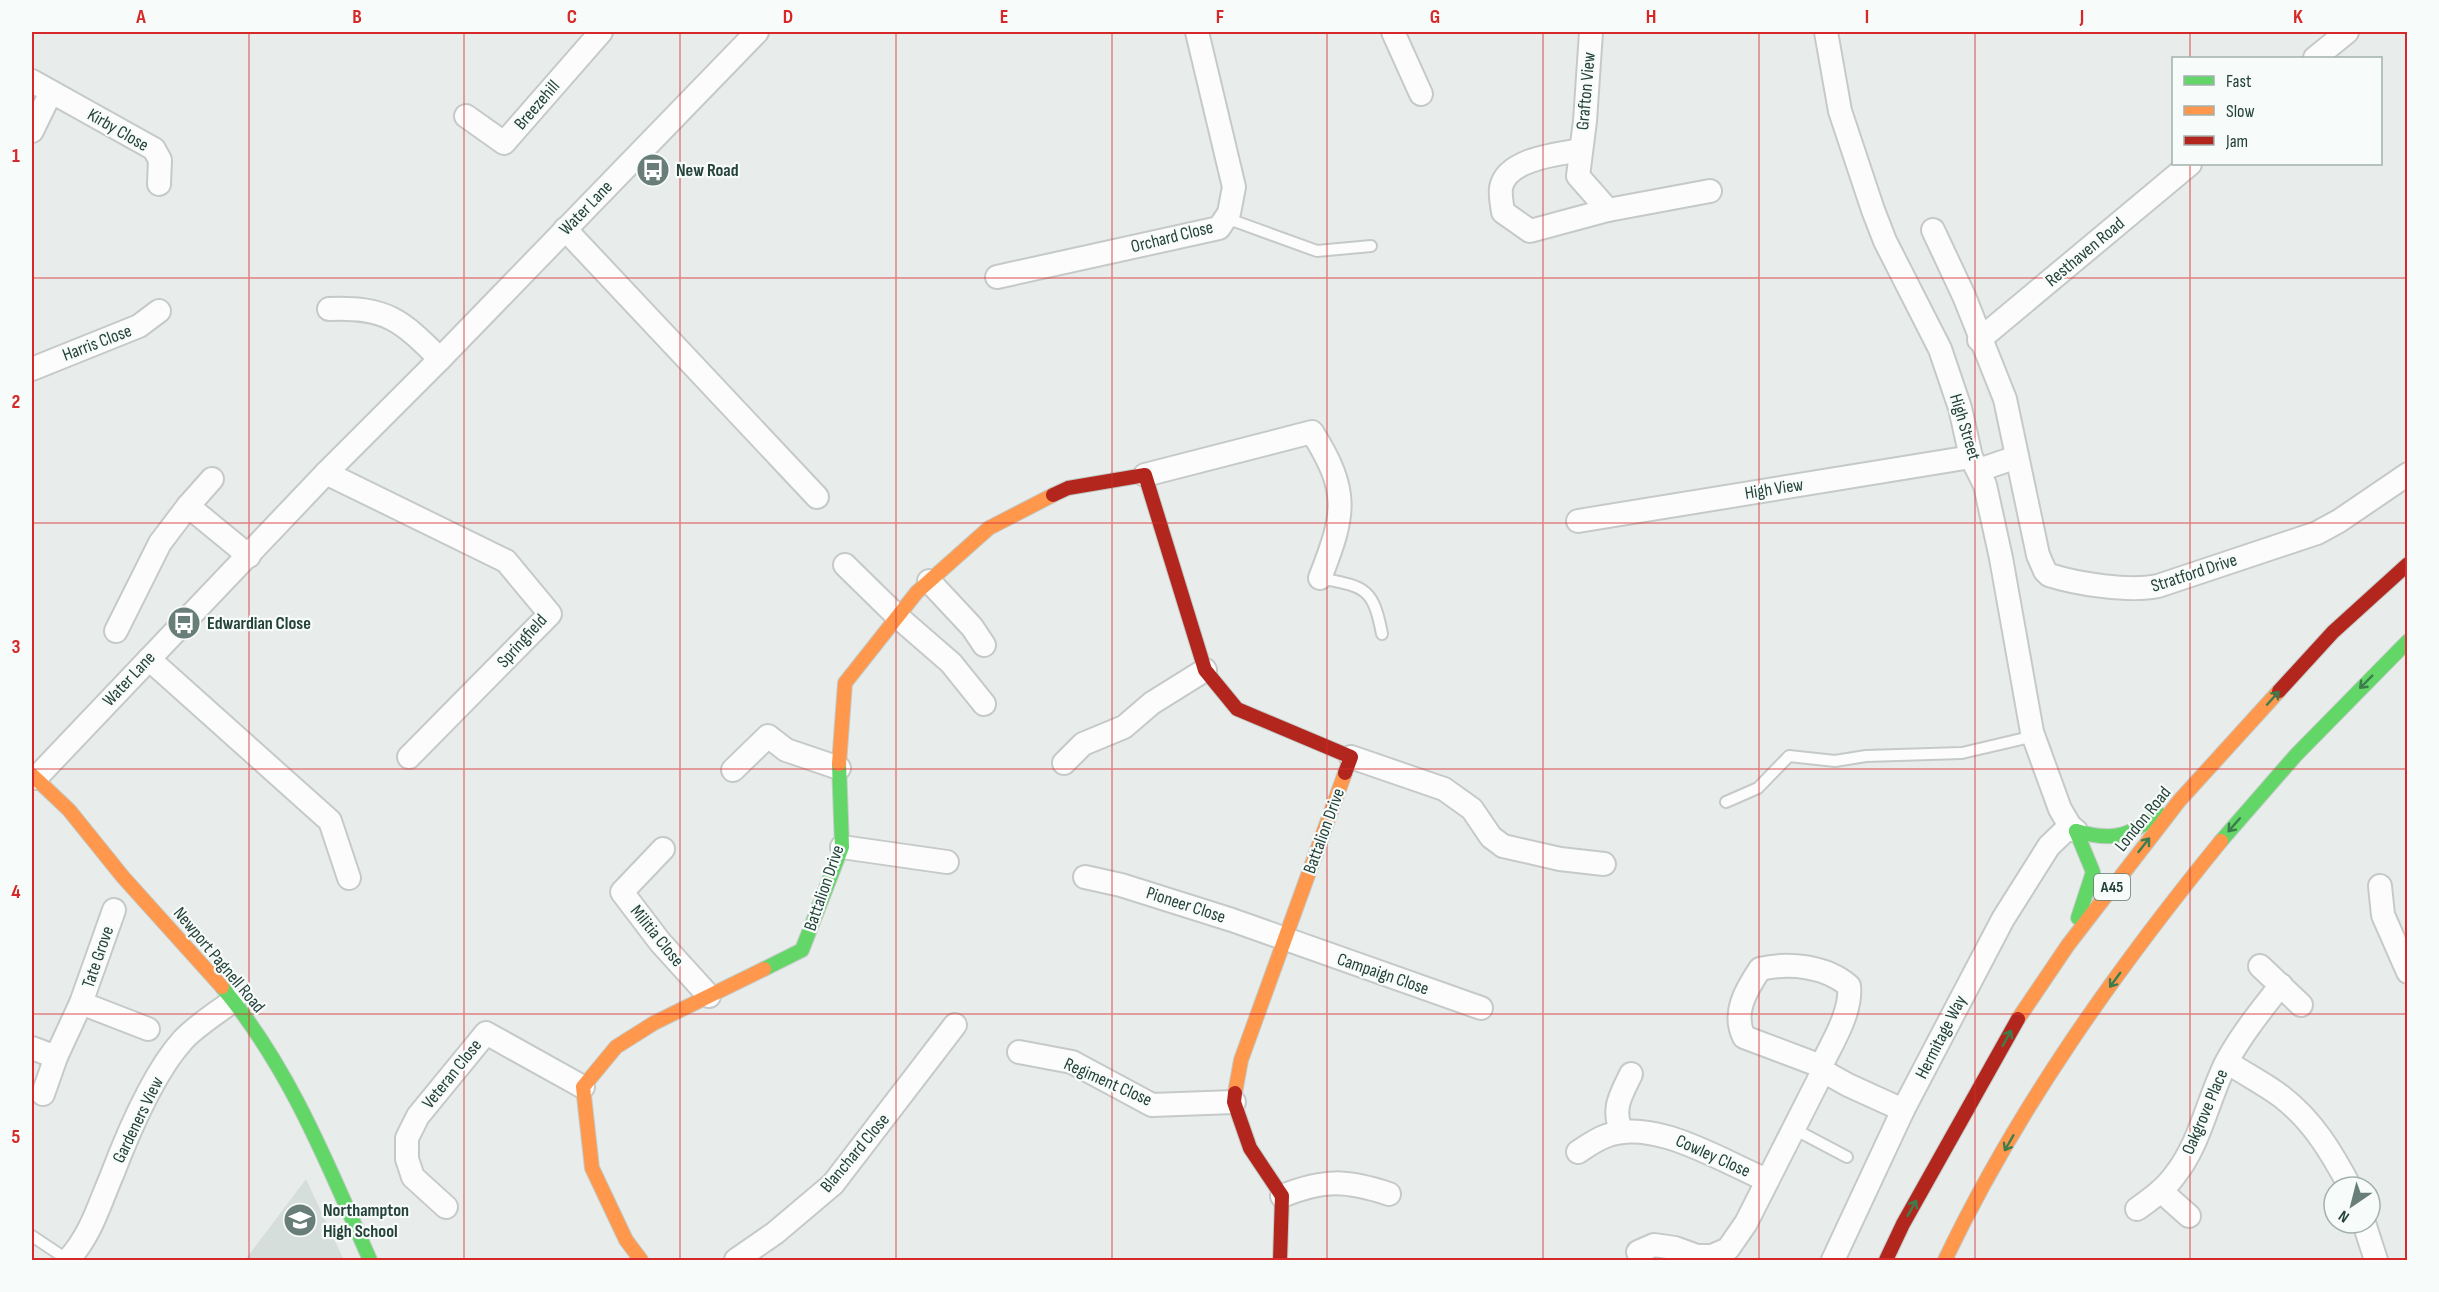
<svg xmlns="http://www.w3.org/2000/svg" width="2439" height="1292" font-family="'Sofia Sans Condensed',sans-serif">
<rect width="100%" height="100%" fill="#e8edeb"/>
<polygon fill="#d6dedb" points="306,1179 344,1260 245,1260"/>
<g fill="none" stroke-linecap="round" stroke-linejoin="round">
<g stroke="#c5cac8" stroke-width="14">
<g id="lane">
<polyline points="1226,218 1317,251 1371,246"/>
<path d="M1320 578C1365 587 1373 587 1382 634"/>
<polyline points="1726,802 1758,788 1789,756 1835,761 1866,756 1962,753 2034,736"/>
<polyline points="1794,1129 1847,1157"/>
<polyline points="32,1236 68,1260"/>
</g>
</g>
<g stroke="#c5cac8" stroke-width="26">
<g id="street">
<polyline points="1393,32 1421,94"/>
<polyline points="1591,32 1585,121 1578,176 1608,210"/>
<polyline points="1826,32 1840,111 1873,210 1885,241 1940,349 1960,408 1971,457 1985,485 2001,558 2032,732 2060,809 2070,826 2076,831"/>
<polyline points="2315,58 2347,32"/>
<polyline points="32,81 154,149 160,160 159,184"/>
<polyline points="466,116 504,143 601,32"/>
<polyline points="32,131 51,92"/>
<path d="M1581 150C1558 154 1506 159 1501 188 1500 195 1502 205 1503 212L1530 231 1608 210 1710 191"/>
<polyline points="565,229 817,497"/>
<path d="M1933 230 1964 296 2005 399 2038 555 2045 571 2049 575C2077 584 2129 592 2158 586L2317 533 2339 521 2408 474"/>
<polyline points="997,277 1219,228 1229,213 1234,187 1197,32"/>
<path d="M329 309C387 307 401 320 440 359"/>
<polyline points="1979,340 2190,164"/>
<polyline points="32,369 139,326 159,311"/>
<polyline points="1979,470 2017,457"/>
<polyline points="326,473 506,561 550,614 409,757"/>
<path d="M1145 475 1312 432C1350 492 1345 514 1320 578"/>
<polyline points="188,506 212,479"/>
<polyline points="1578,521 1971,457"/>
<polyline points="845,565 898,617 951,663 984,704"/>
<polyline points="929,581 972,627 984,645"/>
<polyline points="116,631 160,543 188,506 249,556"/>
<polyline points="149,659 330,821 349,878"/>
<polyline points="1351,757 1444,789 1472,809 1491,837 1503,846 1560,859 1604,864"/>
<polyline points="1064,763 1083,744 1124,727 1152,703 1205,670"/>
<polyline points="733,770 768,736 786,750 839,768"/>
<polyline points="36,778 326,473 440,359 757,32"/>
<polyline points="842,847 947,862"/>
<polyline points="663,849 622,892 660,942 709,996"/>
<polyline points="1085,877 1121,885 1232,920 1481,1008"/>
<polyline points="2380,886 2383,915 2408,972"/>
<polyline points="2260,966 2301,1005"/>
<polyline points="81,1003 148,1029"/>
<polyline points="32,1048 56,1057"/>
<polyline points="1019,1052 1072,1062 1152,1105 1234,1102"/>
<path d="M2227 1062C2245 1074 2265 1084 2282 1097 2313 1121 2332 1153 2350 1187"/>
<polyline points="1823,1071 1848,1085 1903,1110"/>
<polyline points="43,1094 56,1057 81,1003 114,910"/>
<path d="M1622 1132C1611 1109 1621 1095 1631 1074"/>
<path d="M1578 1152C1587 1146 1597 1139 1606 1136 1654 1117 1723 1162 1767 1180"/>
<polyline points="2161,1191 2189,1216"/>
<path d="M1282 1196C1324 1179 1346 1180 1389 1194"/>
<polyline points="446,1207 413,1177 407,1159 407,1138 418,1116 486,1033 583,1087"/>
<path d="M2137 1209C2151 1199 2165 1189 2175 1175 2201 1142 2208 1098 2227 1061 2242 1034 2261 1010 2281 985"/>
<polyline points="2364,1223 2376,1260"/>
<path d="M1638 1252 1654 1245 1675 1248 1697 1256H1712L1728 1249 1746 1223 1823 1071 1821 1066C1832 1043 1852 1012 1849 986 1826 966 1789 962 1760 969 1746 990 1732 1013 1744 1037L1821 1066"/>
<path d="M68 1260C91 1235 99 1205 112 1175 128 1133 153 1073 183 1040 197 1025 217 1013 234 1000"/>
<polyline points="736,1260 775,1233 833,1184 955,1025"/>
<polyline points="1833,1260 1903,1110 2003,919 2049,846 2070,826"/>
</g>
</g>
<g stroke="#c3cbc8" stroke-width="16">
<g id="fast">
<polyline points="2076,831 2093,872 2078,918"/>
<path d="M2076 831C2114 842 2128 836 2159 814"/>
<polyline points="2221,841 2296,755 2408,641"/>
<polyline points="764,969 802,950 842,847 839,764"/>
<path d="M222 987C290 1068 328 1165 370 1260"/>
</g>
</g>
<g stroke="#c3cbc8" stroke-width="16">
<g id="slow">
<polyline points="839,764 845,683 917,592 989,528 1053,495"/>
<polyline points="32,775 69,810 123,877 222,987"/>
<polyline points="2018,1019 2068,945 2179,801 2279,691"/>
<polyline points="1235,1093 1241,1060 1345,773"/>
<polyline points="641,1260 626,1240 592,1168 583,1087 616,1047 654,1023 764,969"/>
<path d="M1945 1260C2017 1109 2116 970 2221 841"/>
</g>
</g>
<g stroke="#c3cbc8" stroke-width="16">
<g id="jam">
<polyline points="1053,495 1068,488 1145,475 1205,670 1237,709 1351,757 1345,773"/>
<polyline points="2279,691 2333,632 2408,564"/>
<polyline points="1235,1093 1234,1102 1250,1148 1282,1196 1280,1260"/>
<polyline points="1886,1260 1903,1224 2018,1019"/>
</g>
</g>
<use href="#lane" stroke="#fcfcfc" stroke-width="10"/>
<use href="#street" stroke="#fcfcfc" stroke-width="22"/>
<use href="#fast" stroke="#63d668" stroke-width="14"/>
<use href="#slow" stroke="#ff974d" stroke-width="14"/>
<use href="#jam" stroke="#b3261e" stroke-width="14"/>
</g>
<defs><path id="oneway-shaft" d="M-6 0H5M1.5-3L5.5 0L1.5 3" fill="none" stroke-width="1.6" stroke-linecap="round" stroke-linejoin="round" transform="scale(1.5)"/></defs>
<g stroke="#3d7d4c">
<use href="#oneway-shaft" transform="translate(2366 682) rotate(135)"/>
<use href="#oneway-shaft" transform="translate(2273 698) rotate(-48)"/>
<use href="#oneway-shaft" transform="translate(2234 825) rotate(131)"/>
<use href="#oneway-shaft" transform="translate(2144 845) rotate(-52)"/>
<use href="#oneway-shaft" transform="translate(2115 980) rotate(126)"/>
<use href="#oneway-shaft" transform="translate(2007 1038) rotate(-61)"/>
<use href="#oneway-shaft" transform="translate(2009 1143) rotate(120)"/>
<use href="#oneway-shaft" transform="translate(1912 1208) rotate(-61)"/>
</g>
<path fill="none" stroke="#d62828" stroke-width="1.5" stroke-opacity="0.55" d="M249 32V1260M464 32V1260M680 32V1260M896 32V1260M1112 32V1260M1327 32V1260M1543 32V1260M1759 32V1260M1975 32V1260M2190 32V58M2190 164V1260M32 278H2408M32 523H2408M32 769H2408M32 1014H2408"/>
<defs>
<g id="bus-disc" transform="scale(1.725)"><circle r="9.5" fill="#697e78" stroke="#f7fbf9"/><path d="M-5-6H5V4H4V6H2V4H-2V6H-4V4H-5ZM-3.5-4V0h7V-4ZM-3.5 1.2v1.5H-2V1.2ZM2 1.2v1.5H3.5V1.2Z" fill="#fff"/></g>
<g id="school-disc" transform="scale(1.725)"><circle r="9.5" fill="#697e78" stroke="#f7fbf9"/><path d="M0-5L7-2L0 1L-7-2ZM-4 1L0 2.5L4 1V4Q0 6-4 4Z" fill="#fff"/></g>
</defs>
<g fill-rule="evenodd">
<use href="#bus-disc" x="653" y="170"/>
<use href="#bus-disc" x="184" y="623"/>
<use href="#school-disc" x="300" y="1220"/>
</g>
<g text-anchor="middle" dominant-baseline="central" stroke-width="4.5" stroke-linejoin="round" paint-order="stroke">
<rect fill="#f7fbf9" stroke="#637a73" stroke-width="1.5" x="2094" y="874" width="36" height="26" rx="4.5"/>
<g font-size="16" font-weight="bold" fill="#24423a">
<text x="2112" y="887">A45</text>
</g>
<g font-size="18" fill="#24423a" stroke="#f7fbf9">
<text transform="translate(1586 91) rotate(-85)">Grafton View</text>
<text transform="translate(537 105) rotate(-49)">Breezehill</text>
<text transform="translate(118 130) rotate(30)">Kirby Close</text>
<text transform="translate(586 208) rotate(-46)">Water Lane</text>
<text transform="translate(1172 237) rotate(-14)">Orchard Close</text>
<text transform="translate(2085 252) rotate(-40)">Resthaven Road</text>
<text transform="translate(97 343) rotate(-21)">Harris Close</text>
<text transform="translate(1965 427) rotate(73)">High Street</text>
<text transform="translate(1774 489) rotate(-9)">High View</text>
<text transform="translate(2194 573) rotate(-18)">Stratford Drive</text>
<text transform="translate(522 641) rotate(-48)">Springfield</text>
<text transform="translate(129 679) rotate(-47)">Water Lane</text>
<text transform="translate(2143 819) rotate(-51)">London Road</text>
<text transform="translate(1324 831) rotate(-70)">Battalion Drive</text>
<text transform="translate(824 888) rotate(-71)">Battalion Drive</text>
<text transform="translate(1186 905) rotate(18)">Pioneer Close</text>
<text transform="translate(657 936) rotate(51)">Militia Close</text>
<text transform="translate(98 957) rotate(-71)">Tate Grove</text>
<text transform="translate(219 960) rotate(50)">Newport Pagnell Road</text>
<text transform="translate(1383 974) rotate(19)">Campaign Close</text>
<text transform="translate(1941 1037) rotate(-63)">Hermitage Way</text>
<text transform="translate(452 1074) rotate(-51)">Veteran Close</text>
<text transform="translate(1108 1082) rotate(24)">Regiment Close</text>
<text transform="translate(2205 1112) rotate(-67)">Oakgrove Place</text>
<text transform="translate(138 1120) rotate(-64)">Gardeners View</text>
<text transform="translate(855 1153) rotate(-50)">Blanchard Close</text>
<text transform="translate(1713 1156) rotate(24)">Cowley Close</text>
</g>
<g font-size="18" font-weight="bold" fill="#24423a" stroke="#f7fbf9" text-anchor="start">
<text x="676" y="170">New Road</text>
<text x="207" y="623">Edwardian Close</text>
<text x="323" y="1210">Northampton<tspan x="323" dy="21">High School</tspan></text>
</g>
</g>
<rect width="2439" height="1292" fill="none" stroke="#f7fbf9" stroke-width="66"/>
<rect x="2172" y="57" width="210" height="108" fill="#f7fbf9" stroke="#a3b1ad" stroke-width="1.5"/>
<rect x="2184" y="76" width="30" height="9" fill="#63d668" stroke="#a3b1ad" stroke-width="1.5"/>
<text x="2226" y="87" font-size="18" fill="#24423a">Fast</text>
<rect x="2184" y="106" width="30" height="9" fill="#ff974d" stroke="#a3b1ad" stroke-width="1.5"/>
<text x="2226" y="117" font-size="18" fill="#24423a">Slow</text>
<rect x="2184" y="136" width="30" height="9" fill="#b3261e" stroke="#a3b1ad" stroke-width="1.5"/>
<text x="2226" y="147" font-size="18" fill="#24423a">Jam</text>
<g transform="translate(2352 1205) rotate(215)"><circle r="28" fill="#f7fbf9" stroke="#a3b1ad" stroke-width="1.5"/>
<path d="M0-4.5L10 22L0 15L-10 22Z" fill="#697e78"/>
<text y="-9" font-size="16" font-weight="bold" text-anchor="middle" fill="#24423a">N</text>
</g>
<rect x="33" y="33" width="2373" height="1226" fill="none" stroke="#d62828" stroke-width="2"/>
<g font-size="20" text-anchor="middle" font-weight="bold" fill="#d62828">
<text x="141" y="23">A</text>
<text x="357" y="23">B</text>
<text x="572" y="23">C</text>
<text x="788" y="23">D</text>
<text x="1004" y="23">E</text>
<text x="1220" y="23">F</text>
<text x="1435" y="23">G</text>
<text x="1651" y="23">H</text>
<text x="1867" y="23">I</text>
<text x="2082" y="23">J</text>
<text x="2298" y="23">K</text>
<text x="16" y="162">1</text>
<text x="16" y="408">2</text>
<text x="16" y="653">3</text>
<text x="16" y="898">4</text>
<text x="16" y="1143">5</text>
</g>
</svg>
